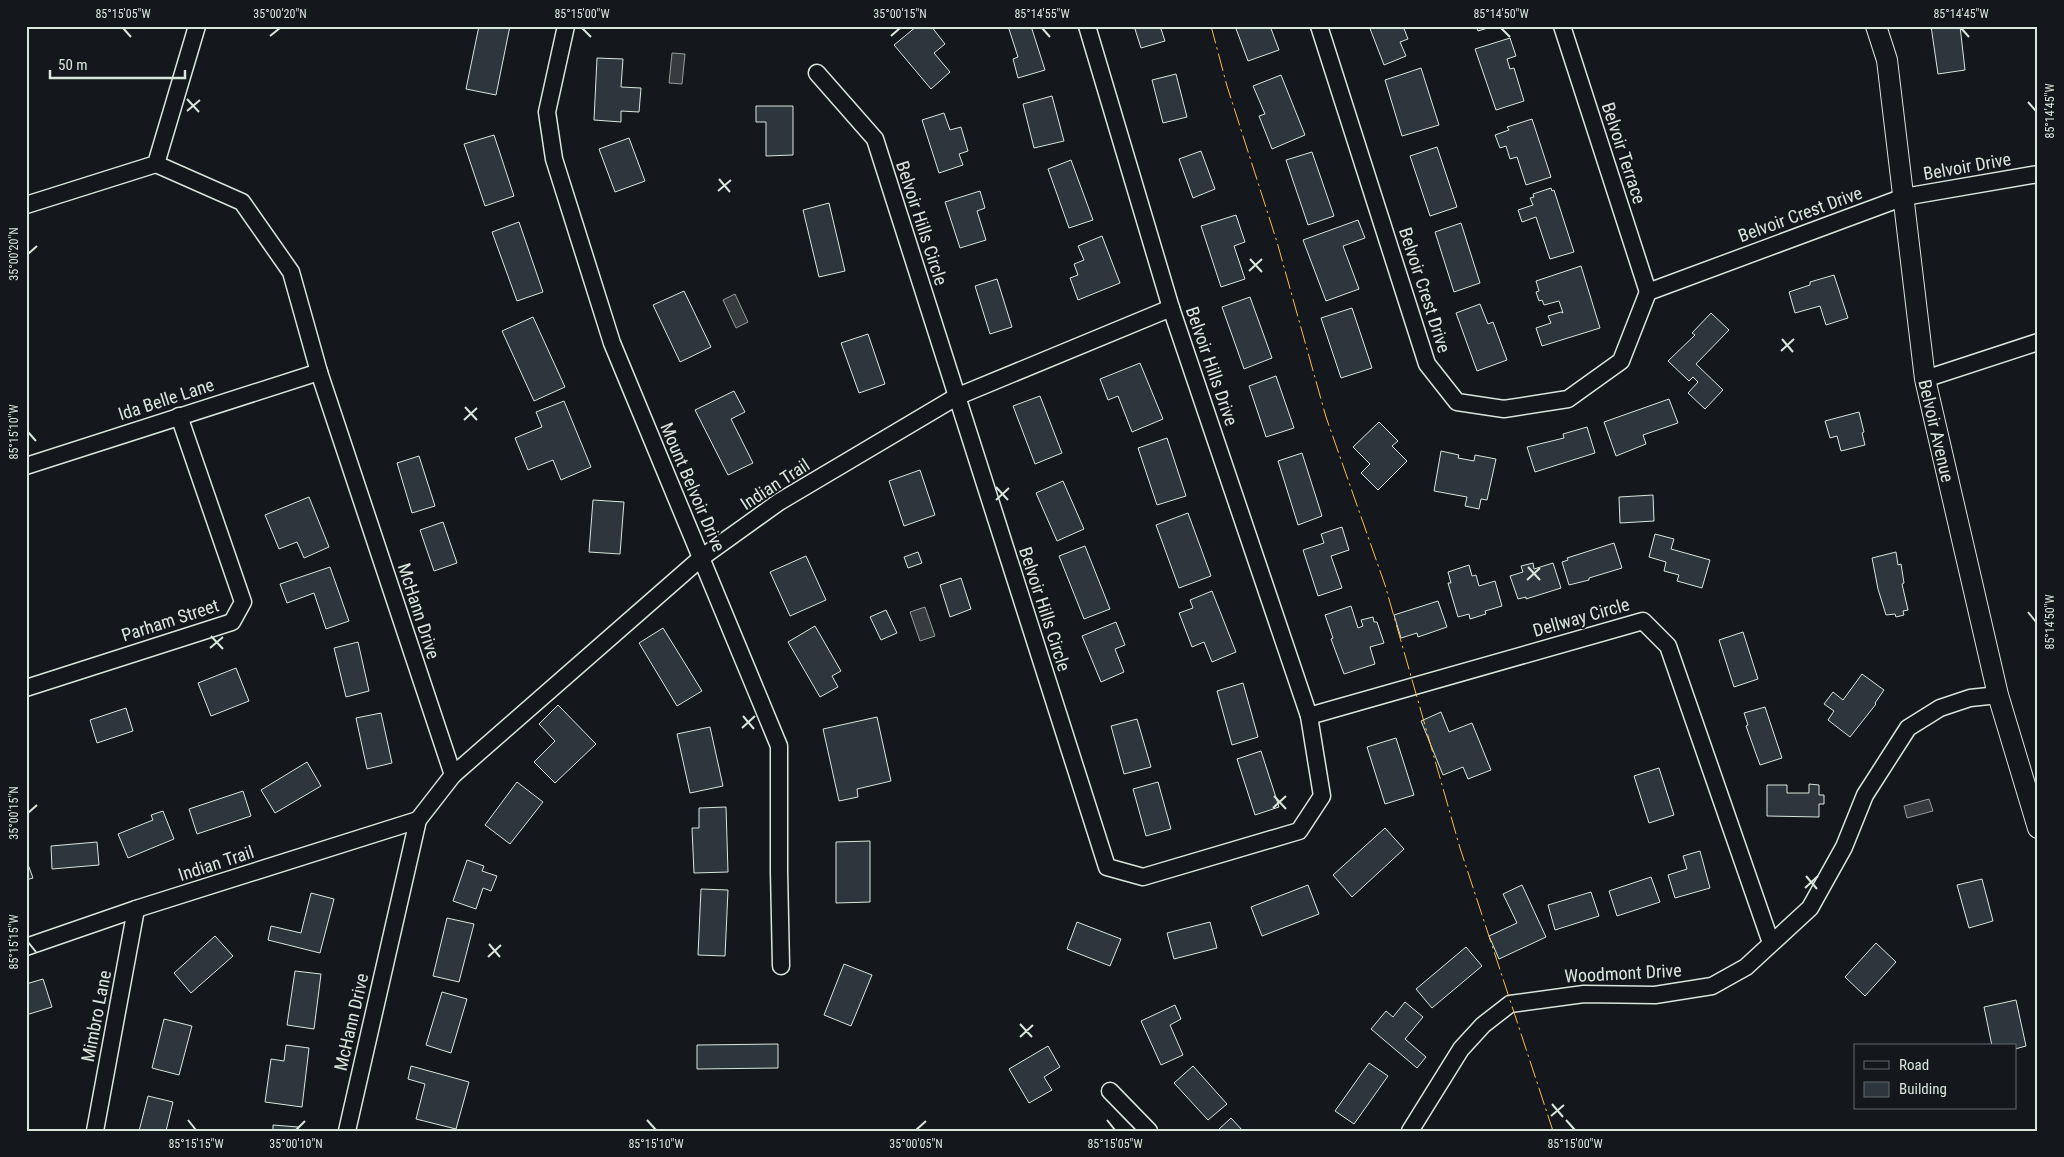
<svg xmlns="http://www.w3.org/2000/svg" width="2064" height="1157" font-family="'Roboto Condensed',sans-serif">
<rect width="100%" height="100%" fill="#14181c"/>
<g fill="#363b3e" stroke="#939e99">
<polygon points="672,53 685,54 682,84 669,83"/>
<polygon points="735,294 748,322 736,328 723,300"/>
<polygon points="925,607 935,636 920,641 910,612"/>
<polygon points="1929,799 1933,811 1907,818 1904,806"/>
</g>
<g fill="#2c363c" stroke="#d8e6dc">
<polygon points="479,26 510,26 496,95 466,89"/>
<polygon points="917,26 931,26 945,44 934,53 950,72 931,89 894,45"/>
<polygon points="1008,26 1031,26 1045,70 1018,78 1013,59 1018,57"/>
<polygon points="1134,26 1160,26 1165,41 1141,48"/>
<polygon points="1235,26 1270,26 1279,50 1248,61"/>
<polygon points="1369,26 1403,26 1408,39 1400,42 1406,56 1384,65"/>
<polygon points="1476,26 1494,26 1478,31"/>
<polygon points="1931,26 1960,26 1965,70 1938,74"/>
<polygon points="1510,38 1516,56 1507,59 1510,69 1514,68 1524,101 1496,110 1475,49"/>
<polygon points="597,58 623,59 621,87 641,88 639,112 621,111 621,122 594,120"/>
<polygon points="1421,68 1439,125 1402,136 1385,80"/>
<polygon points="1176,74 1187,117 1163,123 1152,80"/>
<polygon points="1281,75 1305,135 1272,149 1259,116 1265,114 1253,86"/>
<polygon points="1052,96 1064,141 1034,148 1023,104"/>
<polygon points="756,106 793,106 793,155 766,156 766,122 756,122"/>
<polygon points="944,113 950,130 961,127 968,151 959,154 963,165 939,173 922,120"/>
<polygon points="1532,119 1551,177 1526,185 1517,157 1510,159 1506,146 1500,148 1495,135 1509,130 1507,127"/>
<polygon points="494,135 514,196 485,206 464,144"/>
<polygon points="629,138 645,181 615,192 599,149"/>
<polygon points="1437,147 1457,207 1430,216 1410,156"/>
<polygon points="1201,151 1215,189 1193,198 1179,159"/>
<polygon points="1312,152 1334,216 1308,225 1286,160"/>
<polygon points="1071,160 1093,220 1069,228 1048,169"/>
<polygon points="1551,188 1552,191 1554,190 1574,252 1550,259 1536,217 1522,222 1518,210 1533,205 1530,198 1534,197 1533,194"/>
<polygon points="980,191 985,208 977,211 986,240 960,248 945,202"/>
<polygon points="829,203 845,271 819,277 803,210"/>
<polygon points="1236,215 1245,242 1234,246 1245,279 1221,287 1201,226"/>
<polygon points="1358,220 1365,238 1343,246 1359,289 1326,301 1303,240"/>
<polygon points="519,222 543,292 517,301 492,232"/>
<polygon points="1461,223 1480,283 1454,292 1435,232"/>
<polygon points="1102,236 1120,283 1078,300 1070,278 1078,275 1074,264 1084,260 1078,246"/>
<polygon points="1581,266 1600,328 1542,346 1536,328 1551,323 1548,316 1561,312 1563,313 1559,301 1544,305 1542,300 1539,301 1536,292 1539,291 1536,281"/>
<polygon points="1834,275 1848,318 1826,325 1820,306 1795,313 1789,292 1810,285 1810,282"/>
<polygon points="997,279 1012,327 990,334 975,286"/>
<polygon points="684,291 711,347 680,362 653,305"/>
<polygon points="1250,297 1272,358 1244,369 1222,307"/>
<polygon points="1480,304 1488,324 1493,322 1507,360 1477,371 1456,313"/>
<polygon points="1352,308 1372,368 1341,378 1321,318"/>
<polygon points="1711,313 1729,330 1696,364 1723,390 1705,409 1688,393 1698,382 1693,377 1689,381 1668,361 1695,335 1692,333"/>
<polygon points="533,317 565,387 534,401 502,331"/>
<polygon points="868,334 885,384 859,393 841,343"/>
<polygon points="1140,363 1163,419 1132,432 1118,396 1108,400 1100,379"/>
<polygon points="1276,376 1294,428 1266,437 1249,386"/>
<polygon points="734,391 745,412 731,419 753,463 728,475 695,410"/>
<polygon points="1040,396 1062,453 1035,464 1013,406"/>
<polygon points="1669,399 1678,423 1643,435 1646,444 1616,456 1604,422"/>
<polygon points="564,401 591,467 561,480 553,460 528,470 515,438 542,427 536,412"/>
<polygon points="1859,412 1864,432 1862,433 1865,445 1841,451 1837,436 1830,438 1825,421"/>
<polygon points="1379,422 1398,441 1392,446 1407,461 1378,490 1361,473 1370,464 1353,447"/>
<polygon points="1587,427 1595,453 1535,472 1527,447 1564,438 1563,434"/>
<polygon points="1167,438 1186,496 1157,505 1138,448"/>
<polygon points="1441,451 1459,455 1458,458 1474,461 1475,455 1496,459 1487,500 1481,499 1479,509 1465,506 1467,497 1434,491"/>
<polygon points="1302,453 1322,516 1298,525 1278,461"/>
<polygon points="419,456 435,506 412,513 397,463"/>
<polygon points="920,470 935,515 904,526 889,481"/>
<polygon points="1063,481 1084,529 1057,541 1036,493"/>
<polygon points="1653,495 1654,521 1620,523 1619,497"/>
<polygon points="309,497 329,547 304,558 297,542 279,549 265,515"/>
<polygon points="593,500 624,502 620,554 589,552"/>
<polygon points="1188,513 1211,576 1179,588 1156,525"/>
<polygon points="443,522 457,563 434,571 420,530"/>
<polygon points="1342,527 1349,550 1331,556 1342,588 1318,596 1303,550 1324,543 1321,534"/>
<polygon points="1655,534 1674,539 1671,549 1710,560 1702,588 1677,581 1679,575 1664,571 1666,562 1649,557"/>
<polygon points="1614,543 1622,568 1589,578 1589,580 1569,585 1562,562 1568,560 1567,558"/>
<polygon points="1085,546 1110,609 1084,619 1059,556"/>
<polygon points="918,552 922,563 908,568 904,557"/>
<polygon points="1896,552 1898,565 1901,564 1904,583 1902,584 1908,610 1903,611 1904,615 1896,617 1895,614 1886,615 1878,589 1872,558"/>
<polygon points="806,556 826,600 790,616 770,572"/>
<polygon points="1533,563 1534,569 1553,563 1561,588 1526,599 1526,597 1518,599 1510,576 1523,572 1521,566"/>
<polygon points="1469,565 1472,576 1476,575 1479,586 1495,581 1502,606 1485,611 1486,614 1470,619 1469,614 1458,617 1448,583 1451,583 1448,572"/>
<polygon points="330,567 349,621 326,629 314,593 287,603 280,584"/>
<polygon points="961,578 971,609 950,617 940,585"/>
<polygon points="1212,591 1236,652 1212,662 1204,642 1192,647 1179,613 1193,608 1190,600"/>
<polygon points="1438,601 1447,627 1418,637 1417,633 1401,638 1394,615"/>
<polygon points="1351,606 1358,628 1363,626 1361,620 1373,617 1374,622 1377,622 1384,643 1370,647 1375,664 1344,674 1331,639 1333,638 1325,615"/>
<polygon points="886,610 897,633 881,640 870,617"/>
<polygon points="1116,622 1125,645 1115,649 1124,672 1101,682 1082,636"/>
<polygon points="815,626 841,671 832,676 838,687 820,697 788,642"/>
<polygon points="663,628 702,691 677,706 639,643"/>
<polygon points="1743,632 1758,679 1734,687 1719,640"/>
<polygon points="358,642 369,691 346,697 334,648"/>
<polygon points="236,668 249,701 211,716 198,683"/>
<polygon points="1862,674 1884,690 1875,703 1876,704 1850,737 1828,720 1834,711 1824,704 1833,692 1843,700"/>
<polygon points="1243,683 1258,737 1232,745 1217,691"/>
<polygon points="558,705 596,744 555,783 534,762 555,741 539,724"/>
<polygon points="1765,707 1782,758 1760,765 1746,726 1748,725 1744,713"/>
<polygon points="126,708 133,731 97,743 90,720"/>
<polygon points="1441,712 1449,732 1472,723 1491,770 1468,779 1463,767 1443,775 1421,721"/>
<polygon points="381,713 392,763 367,769 356,718"/>
<polygon points="877,717 891,781 857,789 858,797 839,801 823,729"/>
<polygon points="1137,719 1151,767 1124,774 1111,726"/>
<polygon points="710,727 723,786 690,793 677,734"/>
<polygon points="1396,738 1414,795 1385,804 1367,747"/>
<polygon points="1261,751 1279,807 1255,815 1237,759"/>
<polygon points="307,762 321,786 275,813 261,790"/>
<polygon points="1659,768 1674,815 1649,823 1634,776"/>
<polygon points="517,782 543,802 510,844 485,825"/>
<polygon points="1158,782 1171,829 1146,836 1133,789"/>
<polygon points="1809,784 1819,785 1819,795 1824,795 1824,804 1819,804 1819,817 1767,816 1767,785 1787,785 1787,793 1809,793"/>
<polygon points="243,791 251,816 197,834 189,809"/>
<polygon points="726,807 728,872 694,873 692,828 699,828 699,808"/>
<polygon points="163,811 174,839 128,858 118,834 153,820 151,815"/>
<polygon points="1385,828 1404,849 1352,897 1333,875"/>
<polygon points="870,841 870,902 836,903 836,842"/>
<polygon points="97,842 99,865 52,869 51,846"/>
<polygon points="1700,851 1710,888 1675,898 1668,875 1687,869 1683,856"/>
<polygon points="26,859 33,878 26,880"/>
<polygon points="467,860 484,866 482,871 497,876 491,891 483,888 476,909 453,901"/>
<polygon points="1651,877 1660,902 1617,916 1609,891"/>
<polygon points="1982,879 1993,921 1969,928 1957,885"/>
<polygon points="1308,885 1319,914 1262,936 1251,907"/>
<polygon points="1522,885 1546,937 1499,959 1489,936 1517,923 1503,894"/>
<polygon points="701,889 728,890 725,956 698,955"/>
<polygon points="1591,892 1599,916 1555,930 1548,905"/>
<polygon points="311,893 334,899 320,953 268,940 271,926 301,933"/>
<polygon points="447,918 474,924 459,982 433,976"/>
<polygon points="1077,922 1121,939 1110,966 1067,949"/>
<polygon points="1210,922 1217,948 1174,959 1167,933"/>
<polygon points="215,936 233,956 191,993 174,973"/>
<polygon points="1876,943 1896,962 1865,996 1845,977"/>
<polygon points="1466,947 1482,966 1432,1008 1416,989"/>
<polygon points="844,964 872,975 851,1026 824,1015"/>
<polygon points="295,971 321,974 314,1029 287,1025"/>
<polygon points="43,979 52,1007 26,1015 26,984"/>
<polygon points="442,992 467,999 451,1053 426,1045"/>
<polygon points="2016,1000 2026,1046 2015,1049 2015,1046 1992,1046 1984,1007"/>
<polygon points="1405,1002 1423,1017 1405,1039 1426,1057 1417,1068 1371,1029 1386,1011 1393,1017"/>
<polygon points="1175,1005 1181,1019 1170,1025 1183,1055 1161,1065 1141,1021"/>
<polygon points="164,1019 192,1026 179,1075 152,1068"/>
<polygon points="778,1044 778,1068 697,1069 697,1045"/>
<polygon points="286,1045 309,1048 302,1107 265,1102 271,1059 284,1061"/>
<polygon points="1048,1046 1060,1067 1044,1077 1052,1090 1029,1103 1009,1069"/>
<polygon points="1369,1063 1388,1076 1354,1124 1335,1111"/>
<polygon points="411,1066 469,1082 456,1129 416,1119 425,1084 408,1079"/>
<polygon points="1193,1066 1227,1104 1208,1120 1174,1083"/>
<polygon points="148,1096 173,1102 166,1131 139,1131"/>
<polygon points="1231,1118 1243,1131 1217,1131"/>
<polygon points="273,1125 298,1127 298,1131 273,1131"/>
</g>
<g fill="none" stroke-linecap="round" stroke-linejoin="round">
<g stroke="#d8e6dc" stroke-width="19">
<g id="minor">
<polyline points="566,26 547,112 554,159 612,343 779,746 779,871 781,966"/>
<polyline points="1319,26 1427,364 1457,402 1504,409 1568,399 1621,361 1648,292 1904,197 2038,174"/>
<polyline points="1562,26 1648,292"/>
<polyline points="817,73 875,139 1107,867 1143,877 1299,831 1322,796 1309,716 1171,308 1087,26"/>
<polyline points="156,164 242,202 291,272 319,372 453,775 418,820 347,1131"/>
<polyline points="26,205 156,164 197,26"/>
<polyline points="1925,379 2038,342"/>
<polyline points="26,466 319,372"/>
<polyline points="26,688 232,622 243,602 179,416"/>
<polyline points="1309,716 1643,621 1668,646 1771,943"/>
<polyline points="453,775 701,558 779,502 956,397 1171,308"/>
<polyline points="26,947 136,909 418,820"/>
<polyline points="1110,1091 1149,1131"/>
<polyline points="95,1131 136,909"/>
<polyline points="1410,1131 1461,1049 1483,1025 1510,1004 1584,994 1655,995 1712,986 1746,967 1810,908 1844,847 1865,795 1908,728 1940,708 1970,698 1998,695"/>
</g>
</g>
<g stroke="#d8e6dc" stroke-width="22">
<g id="tertiary">
<path id="s1" d="M1876 26 1887 60 1925 379 1998 695 2038 828"/>
</g>
</g>
<use href="#minor" stroke="#14181c" stroke-width="16"/>
<use href="#tertiary" stroke="#14181c" stroke-width="20"/>
<polyline stroke="#ffb74d" stroke-width="1" stroke-dasharray="18 4 2.5 4" stroke-linecap="butt" points="1211,26 1227,86 1277,242 1326,417 1385,585 1460,848 1553,1131"/>
</g>
<path fill="none" stroke="#d8e6dc" stroke-width="2" d="M123 28 131 37M582 28 591 37M1042 28 1050 37M1501 28 1510 37M1961 28 1969 37M270 36 280 28M891 36 900 28M187 99 199 112M2028 102 2036 111M187 111 200 100M719 179 730 192M718 191 731 180M28 254 37 246M1250 259 1262 272M1249 271 1262 259M1782 339 1793 352M1781 351 1794 339M465 407 477 420M464 420 477 408M28 432 36 441M996 487 1008 500M996 500 1009 488M1528 567 1540 580M1527 580 1540 568M2028 612 2036 622M211 636 223 649M210 648 223 637M743 716 754 729M742 728 755 716M1274 796 1286 809M1273 808 1286 796M28 813 37 805M1806 876 1817 889M1805 888 1818 876M28 942 36 952M489 944 500 957M488 957 501 945M1020 1024 1032 1037M1020 1037 1033 1025M1552 1104 1563 1117M1551 1116 1564 1105M188 1120 196 1130M647 1120 656 1130M1107 1120 1115 1130M1566 1120 1575 1130M296 1130 305 1121M916 1130 926 1121"/>
<g text-anchor="middle" dominant-baseline="central" stroke-width="4" stroke-linejoin="round" paint-order="stroke">
<g font-size="18" fill="#d8e6dc" stroke="#14181c">
<text transform="translate(1624 153) rotate(72)">Belvoir Terrace</text>
<text transform="translate(1967 166) rotate(-10)">Belvoir Drive</text>
<text transform="translate(1800 214) rotate(-20)">Belvoir Crest Drive</text>
<text transform="translate(922 223) rotate(72)">Belvoir Hills Circle</text>
<text transform="translate(1425 290) rotate(72)">Belvoir Crest Drive</text>
<text transform="translate(1212 366) rotate(71)">Belvoir Hills Drive</text>
<text transform="translate(166 399) rotate(-18)">Ida Belle Lane</text>
<text stroke="none"><textPath href="#s1" startOffset="410">Belvoir Avenue</textPath></text>
<text transform="translate(775 484) rotate(-33)">Indian Trail</text>
<text transform="translate(693 487) rotate(67)">Mount Belvoir Drive</text>
<text transform="translate(1045 609) rotate(72)">Belvoir Hills Circle</text>
<text transform="translate(419 611) rotate(72)">McHann Drive</text>
<text transform="translate(1581 617) rotate(-16)">Dellway Circle</text>
<text transform="translate(170 620) rotate(-18)">Parham Street</text>
<text transform="translate(216 863) rotate(-18)">Indian Trail</text>
<text transform="translate(1623 973) rotate(-3)">Woodmont Drive</text>
<text transform="translate(96 1016) rotate(-79)">Mimbro Lane</text>
<text transform="translate(351 1022) rotate(-77)">McHann Drive</text>
</g>
</g>
<rect width="2064" height="1157" fill="none" stroke="#14181c" stroke-width="55"/>
<rect x="1854" y="1044" width="162" height="65" fill="#14181c" stroke="#626a69"/>
<rect x="1864" y="1061" width="25" height="8" fill="#14181c" stroke="#626a69"/>
<text x="1899" y="1070" font-size="15" fill="#d8e6dc">Road</text>
<rect x="1864" y="1082" width="25" height="15" fill="#2c363c" stroke="#626a69"/>
<text x="1899" y="1094" font-size="15" fill="#d8e6dc">Building</text>
<path d="M50 70v8h135v-8" fill="none" stroke="#d8e6dc" stroke-width="2.5"/>
<text x="58" y="70" font-size="15" fill="#d8e6dc" stroke="#14181c" stroke-width="4" paint-order="stroke">50 m</text>
<rect x="28" y="28" width="2008" height="1102" fill="none" stroke="#d8e6dc" stroke-width="2"/>
<g font-size="12" text-anchor="middle" fill="#d8e6dc">
<text x="123" y="18">85°15'05"W</text>
<text x="280" y="18">35°00'20"N</text>
<text x="582" y="18">85°15'00"W</text>
<text x="900" y="18">35°00'15"N</text>
<text x="1042" y="18">85°14'55"W</text>
<text x="1501" y="18">85°14'50"W</text>
<text x="1961" y="18">85°14'45"W</text>
<text transform="translate(2050 111) rotate(-90)" y="4">85°14'45"W</text>
<text transform="translate(14 254) rotate(-90)" y="4">35°00'20"N</text>
<text transform="translate(14 432) rotate(-90)" y="4">85°15'10"W</text>
<text transform="translate(2050 622) rotate(-90)" y="4">85°14'50"W</text>
<text transform="translate(14 813) rotate(-90)" y="4">35°00'15"N</text>
<text transform="translate(14 942) rotate(-90)" y="4">85°15'15"W</text>
<text x="196" y="1148">85°15'15"W</text>
<text x="296" y="1148">35°00'10"N</text>
<text x="656" y="1148">85°15'10"W</text>
<text x="916" y="1148">35°00'05"N</text>
<text x="1115" y="1148">85°15'05"W</text>
<text x="1575" y="1148">85°15'00"W</text>
</g>
</svg>
